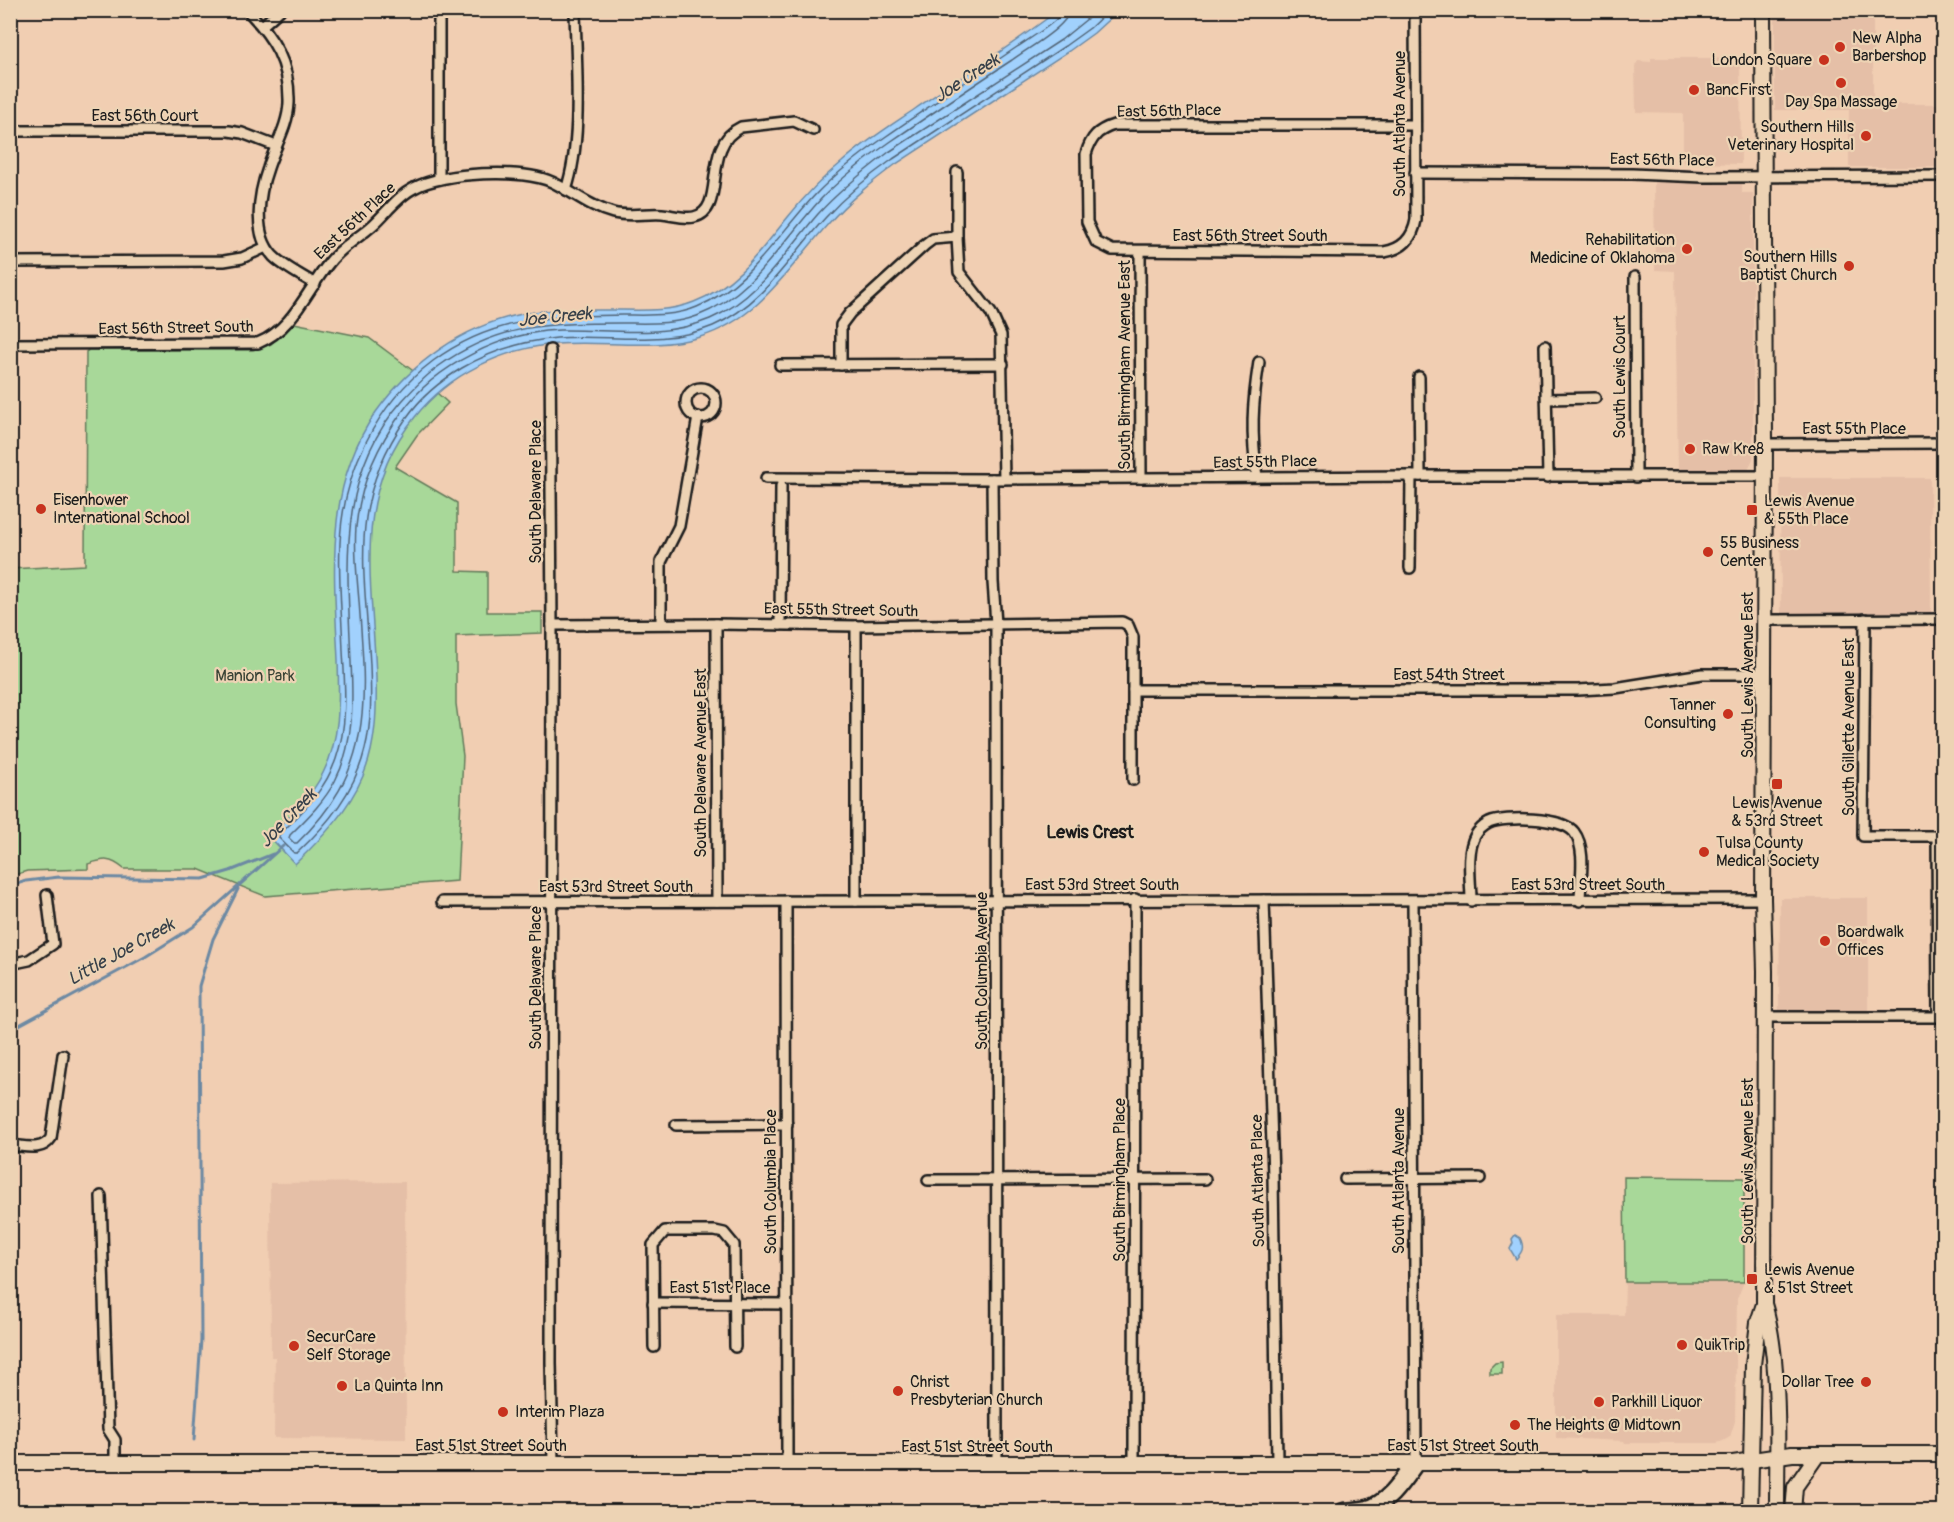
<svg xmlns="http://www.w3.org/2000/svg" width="1954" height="1522" font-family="Pangolin,sans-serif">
<rect width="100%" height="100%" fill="#f1ceb2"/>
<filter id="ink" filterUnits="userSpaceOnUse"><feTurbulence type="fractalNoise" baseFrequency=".0167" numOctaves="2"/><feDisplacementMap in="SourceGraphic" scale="12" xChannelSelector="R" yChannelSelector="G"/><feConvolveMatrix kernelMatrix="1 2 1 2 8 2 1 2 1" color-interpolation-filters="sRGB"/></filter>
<g filter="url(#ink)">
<g fill="#e5bfa7">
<polygon points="1775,11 1873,11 1873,110 1883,110 1883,104 1943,104 1943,167 1849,167 1849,110 1775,110"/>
<polygon points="1651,58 1740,58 1741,164 1683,163 1683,113 1636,112 1635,66 1638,61 1651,62"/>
<polygon points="1654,181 1742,181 1742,193 1753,193 1753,459 1748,470 1736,472 1678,472 1675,271 1655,270"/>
<polygon points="1780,478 1930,478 1931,613 1781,614"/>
<polygon points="1780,898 1868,898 1868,1010 1779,1010"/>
<polygon points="405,1182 406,1439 274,1438 275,1357 271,1357 270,1183"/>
<polygon points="1625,1282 1744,1282 1737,1299 1735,1421 1730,1437 1723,1441 1717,1443 1625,1443 1624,1441 1556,1438 1556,1315 1624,1315"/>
</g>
<g fill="#a8d899" stroke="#627a5a" stroke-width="1.5">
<path d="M294 323 369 338 412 370 448 403 417 435 395 467 457 503V571L487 572V612H542V633L456 636V704L463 756 457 881 265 896 198 869H124C110 857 104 859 88 864V869L27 871 11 876 10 569 85 565 86 352 89 350H253L271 344Z"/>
<polygon points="1624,1177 1744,1178 1744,1282 1625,1282"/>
<polygon points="1502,1362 1502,1374 1490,1374 1490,1368 1495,1363"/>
</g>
<g fill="#a1d1fd" stroke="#6c89a3" stroke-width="1.5">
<path d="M1057 11H1118L1094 33 1069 51 896 164C872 182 849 200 829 223 789 267 760 319 700 337 653 351 605 340 557 344 503 348 449 374 415 417 351 495 373 585 376 677 377 711 376 745 363 776 348 811 322 838 295 864L269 836C289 817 311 798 323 773 341 738 339 698 338 660 334 574 324 486 376 412 411 363 463 326 522 314 547 309 573 310 599 310 630 309 665 314 694 302 736 286 761 250 788 217 804 197 822 178 842 162 864 142 890 126 915 109 962 77 1011 46 1057 11Z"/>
<path d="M1515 1235 1520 1238C1525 1248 1522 1252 1516 1259L1510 1249 1513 1243 1512 1239Z"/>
</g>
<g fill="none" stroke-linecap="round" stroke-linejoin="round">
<g stroke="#516476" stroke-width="1.5">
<path d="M1060 10C1059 13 1060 15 1058 17 1054 24 1026 41 1017 47 973 77 929 106 885 137 861 154 837 172 816 194 778 234 750 285 697 307 674 317 647 315 622 315 552 316 492 317 433 361 376 404 343 472 340 543 338 579 342 615 343 651 345 687 348 725 336 759 325 791 302 812 279 835V838L294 853H297C328 824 355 791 365 749 372 722 371 693 370 665 365 568 347 503 407 417 421 397 442 380 462 368 491 351 523 341 557 338 609 334 663 347 713 326 764 304 790 256 826 217 846 195 869 176 893 159L1065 46 1090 28 1109 10"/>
<path d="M1067 10C1067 16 1067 18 1063 22 1051 36 1027 49 1012 60 971 87 931 114 890 142 866 159 842 177 821 199 783 240 753 295 697 316 673 325 647 323 622 323 551 323 499 323 439 366 425 376 413 389 402 401 335 477 348 570 351 662 353 702 354 745 335 781 324 802 306 819 290 835L289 838 294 843H297C375 769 366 699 359 601 357 576 354 552 356 527 360 485 377 446 402 412 435 365 503 332 560 330 610 329 663 339 710 319 758 299 785 252 818 214 839 191 864 171 889 152L1061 40 1098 10"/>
</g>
<g stroke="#6c89a3" stroke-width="3">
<polyline points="10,886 26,881 59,877 203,879 230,871 273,854"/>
<polyline points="10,1030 145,957 193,927 283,846"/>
<polyline points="194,1440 201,1340 199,986 213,939 238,889"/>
</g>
<g stroke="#1c1c1c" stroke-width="14">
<g id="street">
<path d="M247 10C274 38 290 63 289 103 288 126 275 146 268 168 259 193 252 234 273 256 284 267 301 275 315 284"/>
<polyline points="439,10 439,179"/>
<path d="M1415 10 1416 220C1413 238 1403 249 1384 252L1112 250 1096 242 1087 222 1086 154C1091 137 1098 130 1114 125H1415"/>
<polyline points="262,26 280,10"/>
<polyline points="10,131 229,131 242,133 276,146"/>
<polyline points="957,172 957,237 959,272 991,313 1001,335 1004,479"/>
<polyline points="1415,173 1632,174 1703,177 1944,176"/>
<path d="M566 190C583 140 576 65 575 10"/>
<polyline points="1140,251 1141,478"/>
<polyline points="10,262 224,261 242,258 266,247"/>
<polyline points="1635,277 1636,477"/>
<path d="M10 344 258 343C293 329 307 290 329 263 341 247 359 238 374 224 387 212 398 196 414 188 443 172 523 168 552 182 573 192 590 207 613 213 629 217 646 213 662 214 672 215 684 219 694 217 728 210 700 146 741 127L794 121 813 130"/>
<polyline points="1545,346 1548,477"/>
<polyline points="550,350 552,625 551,1363 553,1462"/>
<polyline points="780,365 1003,364"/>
<polyline points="841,365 841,325 850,313 925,245 933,239 957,237"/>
<polyline points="1419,377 1420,476"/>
<circle cx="701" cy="403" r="15"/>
<polyline points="1547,399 1595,398"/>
<polyline points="1765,444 1944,443"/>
<path d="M1257 477C1251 433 1252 406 1259 362"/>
<polyline points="766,478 992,479 1411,476 1765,476"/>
<polyline points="992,479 993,582 996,624 997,1463"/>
<polyline points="1410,568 1411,476"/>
<polyline points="1865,619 1863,836 1944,836"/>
<polyline points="1765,620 1944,619"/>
<polyline points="661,623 661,562 679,526 698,417"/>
<polyline points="716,624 717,901"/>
<polyline points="552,625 716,624 856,626 1122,622 1128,625 1133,637 1133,780"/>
<polyline points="780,625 781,486"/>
<polyline points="856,626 856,901"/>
<polyline points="1133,690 1578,690 1615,688 1702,674 1764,674"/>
<polyline points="1264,900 1273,1176 1277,1462"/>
<polyline points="786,901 787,1463"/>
<polyline points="1413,901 1416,1462"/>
<path d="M1471 901C1471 881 1466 853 1475 836 1478 831 1483 826 1489 823 1505 816 1562 817 1574 832 1587 849 1580 881 1580 901"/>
<polyline points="442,902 1763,899"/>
<polyline points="10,964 29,960 53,944 47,895"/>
<polyline points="1764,1017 1938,1017 1937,836"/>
<polyline points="676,1125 787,1124"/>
<path d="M10 1145C25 1146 42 1152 51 1138L63 1055"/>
<polyline points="1345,1179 1480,1178"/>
<polyline points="928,1180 1205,1179"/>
<polyline points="101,1196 108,1429 115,1440 115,1463"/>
<polyline points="653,1303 786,1304"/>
<polyline points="654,1347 653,1245 665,1231 715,1231 724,1233 734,1245 735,1347"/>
<polyline points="1134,1461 1135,899"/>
</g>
</g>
<g stroke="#1c1c1c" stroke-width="18">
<g id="secondary">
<path d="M1763 10 1765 444 1763 899 1765 971 1764 1304C1770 1323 1772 1340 1774 1359 1779 1410 1777 1461 1777 1512"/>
<polyline points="10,1463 1733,1463 1792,1454 1944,1454"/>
<polyline points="1750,1512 1753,1365 1758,1322 1764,1304"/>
<polyline points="1793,1512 1795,1487 1818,1454"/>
</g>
</g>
<g stroke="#1c1c1c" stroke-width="21">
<path id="highway" d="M1344 1512C1351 1511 1360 1511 1368 1509 1389 1503 1404 1478 1416 1462"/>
</g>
<use href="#street" stroke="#edd3b4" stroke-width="9"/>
<use href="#secondary" stroke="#edd3b4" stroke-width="14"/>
<use href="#highway" stroke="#edd3b4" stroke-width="16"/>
</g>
</g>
<g fill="#c8321e" stroke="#edd3b4" stroke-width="2">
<circle cx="1840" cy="47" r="6"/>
<circle cx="1824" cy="60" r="6"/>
<circle cx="1841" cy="83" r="6"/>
<circle cx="1694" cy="90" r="6"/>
<circle cx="1866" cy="136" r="6"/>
<circle cx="1687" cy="249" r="6"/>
<circle cx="1849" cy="266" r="6"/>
<circle cx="1690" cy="449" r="6"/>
<circle cx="41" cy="509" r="6"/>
<rect x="1746" y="504" width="12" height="12" rx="3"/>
<circle cx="1708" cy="552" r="6"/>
<circle cx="1728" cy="714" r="6"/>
<rect x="1771" y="778" width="12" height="12" rx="3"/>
<circle cx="1704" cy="852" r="6"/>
<circle cx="1825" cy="941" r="6"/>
<rect x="1746" y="1273" width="12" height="12" rx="3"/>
<circle cx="1682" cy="1345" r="6"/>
<circle cx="294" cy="1346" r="6"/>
<circle cx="1866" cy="1382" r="6"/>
<circle cx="342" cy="1386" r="6"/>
<circle cx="898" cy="1391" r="6"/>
<circle cx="1599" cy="1402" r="6"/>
<circle cx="503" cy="1412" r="6"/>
<circle cx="1515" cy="1425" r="6"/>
</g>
<g text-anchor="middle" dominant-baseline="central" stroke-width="4.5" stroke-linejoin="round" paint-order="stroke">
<g font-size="16" fill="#1c1c1c" stroke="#edd3b4" text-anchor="start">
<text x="1852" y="38">New Alpha<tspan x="1852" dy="18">Barbershop</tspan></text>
<text x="1812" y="60" text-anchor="end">London Square</text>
<text x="1706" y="90">BancFirst</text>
<text x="1841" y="102" text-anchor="middle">Day Spa Massage</text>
<text x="1854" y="127" text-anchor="end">Southern Hills<tspan x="1854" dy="18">Veterinary Hospital</tspan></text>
<text x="1675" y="240" text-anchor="end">Rehabilitation<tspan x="1675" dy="18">Medicine of Oklahoma</tspan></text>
<text x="1837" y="257" text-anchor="end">Southern Hills<tspan x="1837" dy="18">Baptist Church</tspan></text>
<text x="1702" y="449">Raw Kre8</text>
<text x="53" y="500">Eisenhower<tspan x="53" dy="18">International School</tspan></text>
<text x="1764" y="501">Lewis Avenue<tspan x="1764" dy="18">&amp; 55th Place</tspan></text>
<text x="1720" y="543">55 Business<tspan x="1720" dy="18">Center</tspan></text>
<text x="1716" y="705" text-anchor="end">Tanner<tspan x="1716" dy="18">Consulting</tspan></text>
<text x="1777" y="803" text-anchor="middle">Lewis Avenue<tspan x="1777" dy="18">&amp; 53rd Street</tspan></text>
<text x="1716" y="843">Tulsa County<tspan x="1716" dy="18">Medical Society</tspan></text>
<text x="1837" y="932">Boardwalk<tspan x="1837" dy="18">Offices</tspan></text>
<text x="1764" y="1270">Lewis Avenue<tspan x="1764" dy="18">&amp; 51st Street</tspan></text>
<text x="306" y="1337">SecurCare<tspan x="306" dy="18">Self Storage</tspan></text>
<text x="1694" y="1345">QuikTrip</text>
<text x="910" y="1382">Christ<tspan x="910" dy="18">Presbyterian Church</tspan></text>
<text x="1854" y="1382" text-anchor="end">Dollar Tree</text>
<text x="354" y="1386">La Quinta Inn</text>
<text x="1611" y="1402">Parkhill Liquor</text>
<text x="515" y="1412">Interim Plaza</text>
<text x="1527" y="1425">The Heights @ Midtown</text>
</g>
<g font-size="16" fill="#1c1c1c" stroke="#edd3b4">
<text transform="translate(1169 111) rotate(-1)">East 56th Place</text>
<text x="145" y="116">East 56th Court</text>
<text transform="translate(1400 124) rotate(-90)">South Atlanta Avenue</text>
<text transform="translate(1662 160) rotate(1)">East 56th Place</text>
<text transform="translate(355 221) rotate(-43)">East 56th Place</text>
<text x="1250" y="236">East 56th Street South</text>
<text transform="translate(176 328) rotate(-1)">East 56th Street South</text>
<text transform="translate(1125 365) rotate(-90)">South Birmingham Avenue East</text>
<text transform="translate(1620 377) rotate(-90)">South Lewis Court</text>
<text x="1854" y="429">East 55th Place</text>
<text transform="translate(1265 462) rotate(-1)">East 55th Place</text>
<text transform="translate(536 492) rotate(-90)">South Delaware Place</text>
<text transform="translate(841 610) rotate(1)">East 55th Street South</text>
<text x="1449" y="675">East 54th Street</text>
<text transform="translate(1748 675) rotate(-90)">South Lewis Avenue East</text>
<text transform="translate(1849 727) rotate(-90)">South Gillette Avenue East</text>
<text transform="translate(701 763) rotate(-90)">South Delaware Avenue East</text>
<text x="1102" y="885">East 53rd Street South</text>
<text x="1588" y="885">East 53rd Street South</text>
<text x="616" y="887">East 53rd Street South</text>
<text transform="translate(982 971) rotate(-90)">South Columbia Avenue</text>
<text transform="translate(536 978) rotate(-90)">South Delaware Place</text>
<text transform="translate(1748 1161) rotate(-90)">South Lewis Avenue East</text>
<text transform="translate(1120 1180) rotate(-90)">South Birmingham Place</text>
<text transform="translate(1258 1181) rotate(-91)">South Atlanta Place</text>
<text transform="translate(1399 1181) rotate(-90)">South Atlanta Avenue</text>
<text transform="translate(771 1182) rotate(-90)">South Columbia Place</text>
<text x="720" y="1288">East 51st Place</text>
<text x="491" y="1446">East 51st Street South</text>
<text x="1463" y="1446">East 51st Street South</text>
<text x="977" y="1447">East 51st Street South</text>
</g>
<g font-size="16" fill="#384235" stroke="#edd3b4">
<text x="255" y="676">Manion Park</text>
</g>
<g font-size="18" font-style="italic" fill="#374049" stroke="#edd3b4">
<text transform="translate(967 78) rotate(-33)">Joe Creek</text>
<text transform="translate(555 317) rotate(-6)">Joe Creek</text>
<text transform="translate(288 818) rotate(-46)">Joe Creek</text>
<text transform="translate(121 952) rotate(-29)">Little Joe Creek</text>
</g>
<g font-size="18" font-weight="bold" fill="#1c1c1c" stroke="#edd3b4">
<text x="1090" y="832">Lewis Crest</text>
</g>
</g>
<rect width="1954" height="1522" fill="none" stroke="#edd3b4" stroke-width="36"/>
<rect x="18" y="18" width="1918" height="1486" fill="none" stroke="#1c1c1c" stroke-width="2" filter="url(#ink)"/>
</svg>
